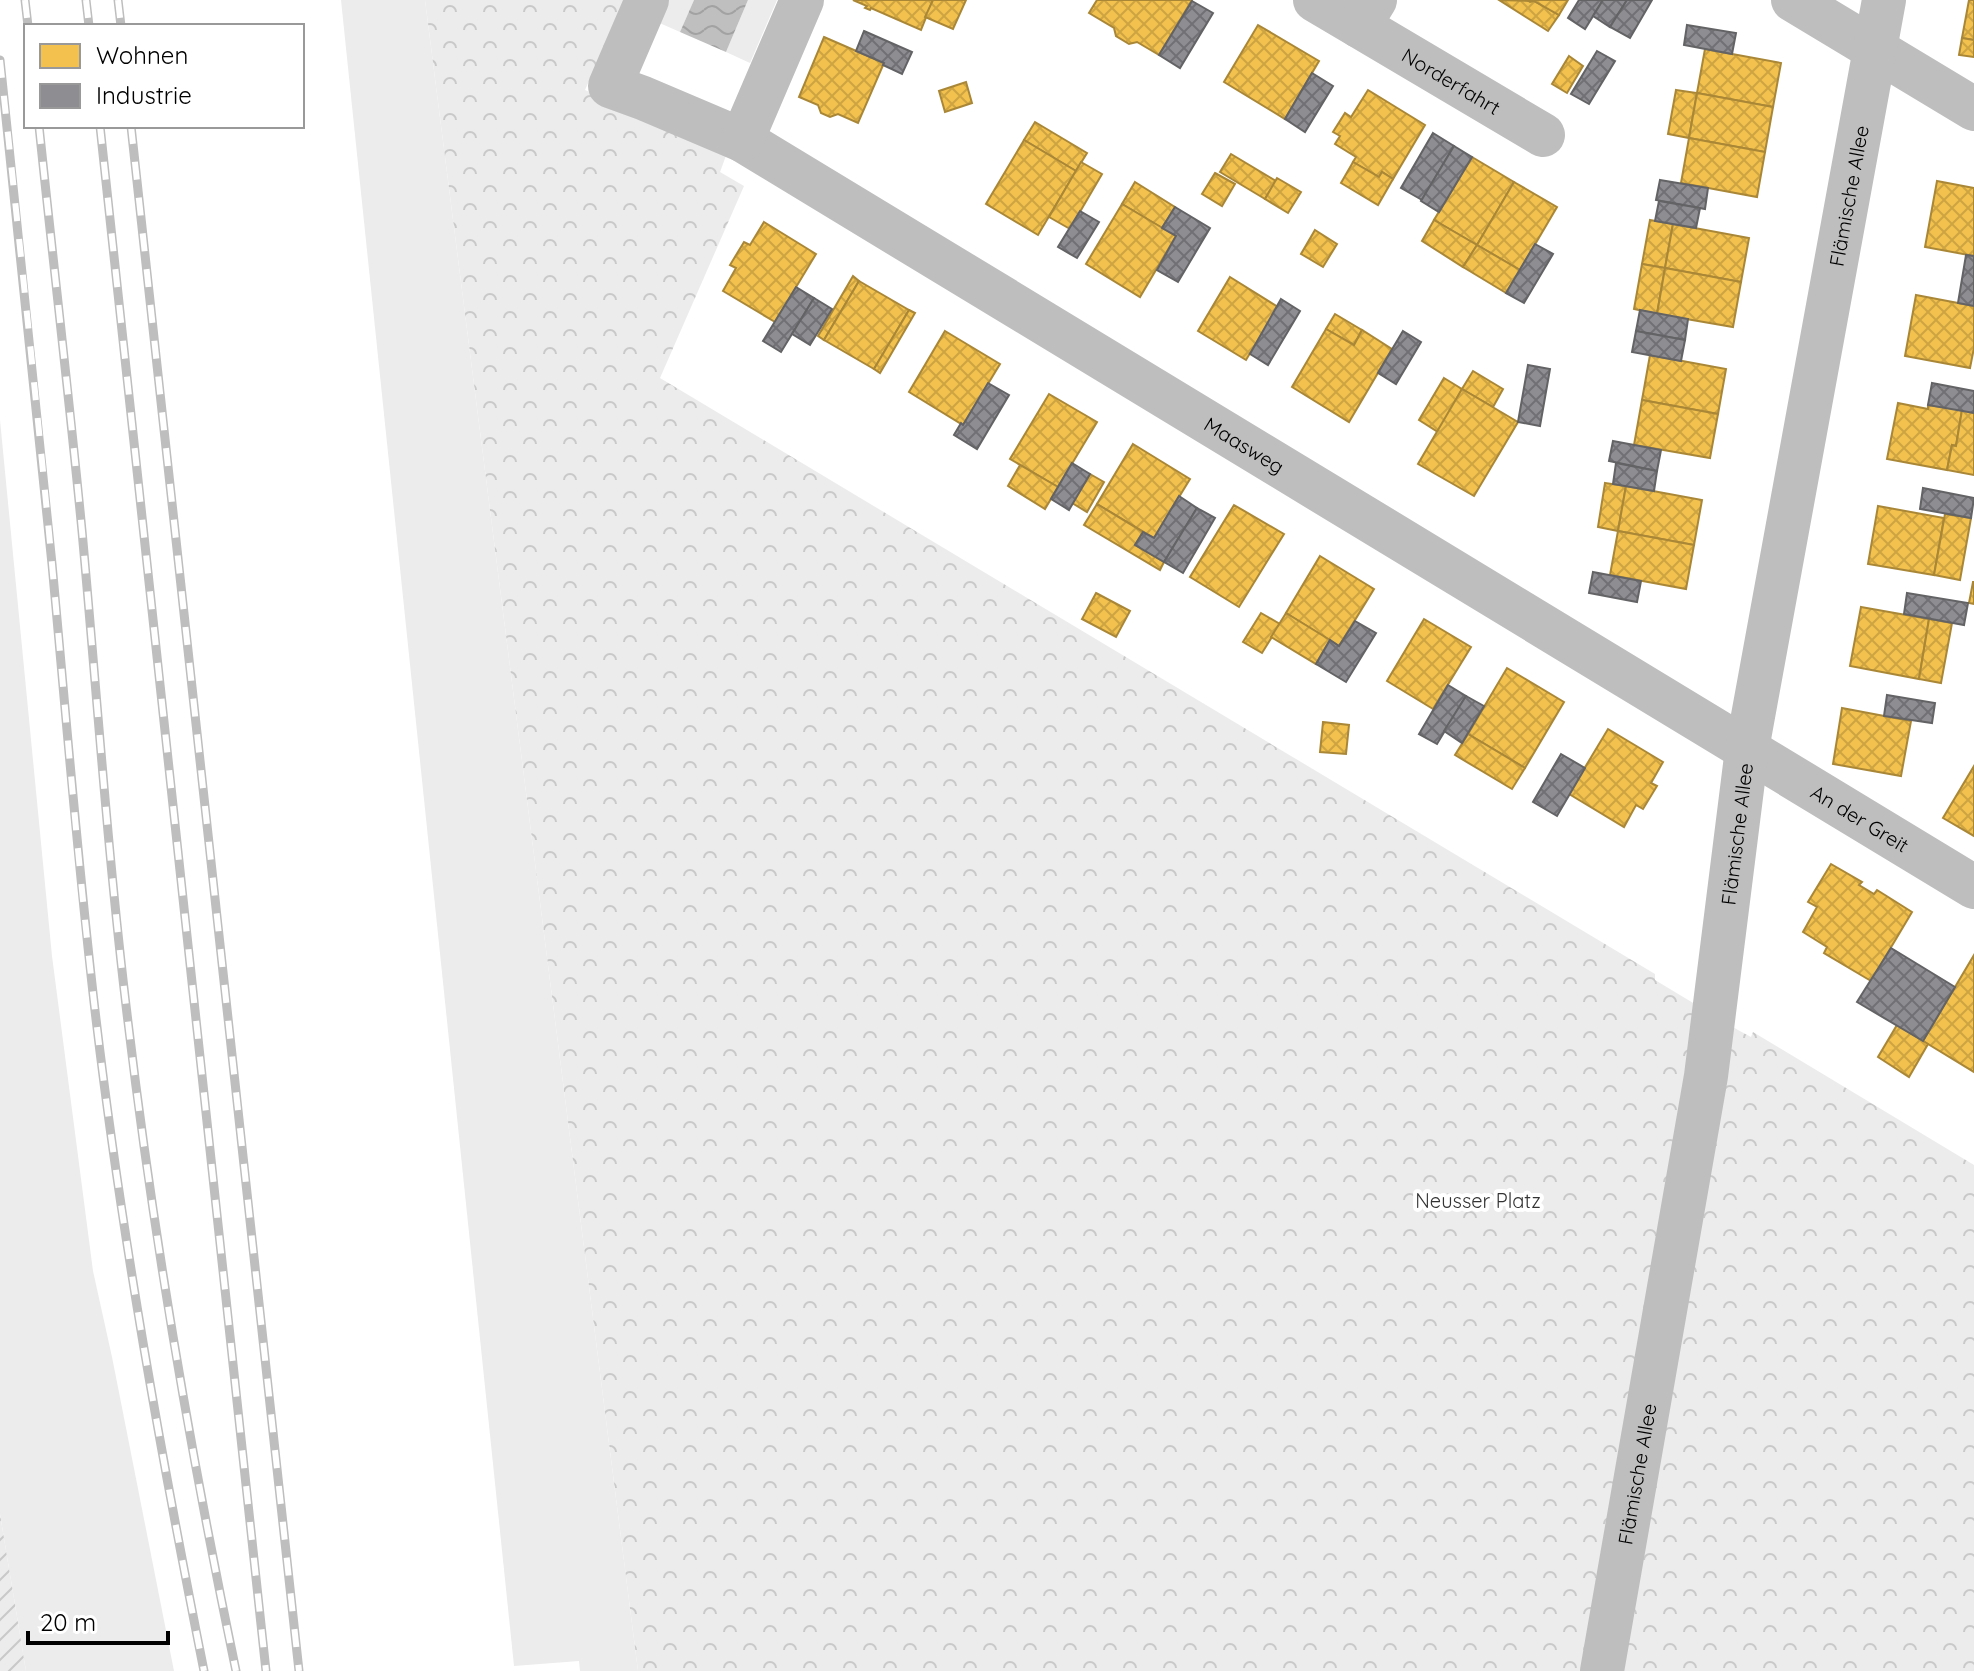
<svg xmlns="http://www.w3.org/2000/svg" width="1974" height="1671" font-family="Quicksand,sans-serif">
<defs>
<pattern id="park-crowns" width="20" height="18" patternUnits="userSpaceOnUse" patternTransform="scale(2)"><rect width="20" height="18" fill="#ececec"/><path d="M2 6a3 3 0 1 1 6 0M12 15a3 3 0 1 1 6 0" fill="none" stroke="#c9c9c9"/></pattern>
<pattern id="garden-furrows" width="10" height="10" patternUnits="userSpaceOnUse" patternTransform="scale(2)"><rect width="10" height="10" fill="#ececec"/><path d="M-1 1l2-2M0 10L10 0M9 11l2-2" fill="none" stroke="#c9c9c9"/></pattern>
<pattern id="water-waves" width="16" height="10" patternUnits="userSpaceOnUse" patternTransform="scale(2)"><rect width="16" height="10" fill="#bfbfbf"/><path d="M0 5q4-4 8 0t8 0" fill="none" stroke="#a2a2a2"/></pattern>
<pattern id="homes-cross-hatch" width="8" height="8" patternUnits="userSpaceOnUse" patternTransform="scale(2)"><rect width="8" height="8" fill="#f2c14e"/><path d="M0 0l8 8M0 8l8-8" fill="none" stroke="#cea442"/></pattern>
<pattern id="industry-cross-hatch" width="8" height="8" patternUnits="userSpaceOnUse" patternTransform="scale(2)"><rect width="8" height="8" fill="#8d8d92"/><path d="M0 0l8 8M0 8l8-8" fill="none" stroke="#717175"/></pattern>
</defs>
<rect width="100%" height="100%" fill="#fff"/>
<g fill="#ececec">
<polygon points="341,0 425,0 638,1671 580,1671 579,1661 514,1666"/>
<polygon points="664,0 694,0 680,32 655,21"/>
<polygon points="748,0 777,0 750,63 726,52"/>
<polygon points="0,420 52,956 93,1271 112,1357 174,1671 26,1671 0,1514"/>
</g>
<polygon fill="url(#park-crowns)" points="425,0 625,0 585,90 702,140 727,153 720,172 744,186 660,378 1655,974 1655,980 1738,1030 1751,1037 1753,1032 1974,1165 1974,1671 638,1671"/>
<polygon fill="url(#garden-furrows)" points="0,1514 26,1671 0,1671"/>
<polygon fill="url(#water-waves)" points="694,0 748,0 726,52 680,32"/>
<g fill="url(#homes-cross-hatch)" stroke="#a98737" stroke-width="2">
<polygon points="853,0 933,0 921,30 871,8 870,10 865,8 867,6"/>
<polygon points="933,0 966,0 953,29 925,17"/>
<polygon points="1097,0 1192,0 1159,55 1137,42 1129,44 1116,36 1114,28 1089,13"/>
<polygon points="1499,0 1534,1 1559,15 1548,31"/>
<polygon points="1527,0 1568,0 1559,15 1534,1 1530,2"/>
<polygon points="1969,0 1974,0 1974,40 1962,38"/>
<polygon points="1258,25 1319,61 1285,119 1224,82"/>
<polygon points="824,37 884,63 858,123 838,114 830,117 821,113 818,105 799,97"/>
<polygon points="1962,38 1974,40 1974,57 1959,55"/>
<polygon points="1705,49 1781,63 1773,107 1697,93"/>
<polygon points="1569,56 1583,66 1567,93 1552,84"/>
<polygon points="966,82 972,103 945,112 939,91"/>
<polygon points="1368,90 1425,125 1393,179 1382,172 1379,177 1353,162 1356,157 1335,144 1340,136 1333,132 1345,113 1351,117"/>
<polygon points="1676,90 1697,93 1689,138 1668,134"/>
<polygon points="1697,93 1773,107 1765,152 1689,138"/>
<polygon points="1035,122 1087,153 1076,171 1024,140"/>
<polygon points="1689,138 1765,152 1757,197 1681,183"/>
<polygon points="1024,140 1076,171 1038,235 986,204"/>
<polygon points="1231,154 1276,181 1265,199 1220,172"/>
<polygon points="1472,157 1514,182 1477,245 1434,220"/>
<polygon points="1081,162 1102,174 1070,229 1049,217"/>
<polygon points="1353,162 1379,177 1382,172 1393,179 1378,205 1341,183"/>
<polygon points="1215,173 1235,184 1222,206 1202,194"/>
<polygon points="1277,178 1301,192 1288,213 1265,199"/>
<polygon points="1937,181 1974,188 1974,256 1925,247"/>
<polygon points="1135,182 1175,207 1162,228 1122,204"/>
<polygon points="1514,182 1557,207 1520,270 1477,245"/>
<polygon points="1122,204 1176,236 1140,297 1086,264"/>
<polygon points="1434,220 1477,245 1463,267 1422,241"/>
<polygon points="1650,220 1673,224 1665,268 1642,264"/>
<polygon points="764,222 816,254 775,322 723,291 736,268 730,265 744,242 750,245"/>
<polygon points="1673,224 1749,238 1741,282 1665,268"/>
<polygon points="1315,230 1337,244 1323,267 1301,254"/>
<polygon points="1477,245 1520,270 1506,293 1463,267"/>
<polygon points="1642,264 1665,268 1657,314 1634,309"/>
<polygon points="1665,268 1741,282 1733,327 1657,314"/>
<polygon points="853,276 859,281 824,340 818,336"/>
<polygon points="1230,277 1278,307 1246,360 1198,331"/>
<polygon points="859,281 909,310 874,369 824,340"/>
<polygon points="1916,295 1974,306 1974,348 1970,368 1905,356"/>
<polygon points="909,310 915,313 880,373 874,369"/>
<polygon points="1335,314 1362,330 1354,345 1326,329"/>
<polygon points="1326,329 1354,345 1362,330 1392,349 1349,422 1292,387"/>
<polygon points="945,331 1000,364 963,425 909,392"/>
<polygon points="1650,355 1726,369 1718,414 1642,400"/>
<polygon points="1473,371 1503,389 1493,407 1462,389"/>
<polygon points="1444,378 1462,389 1438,432 1419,420"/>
<polygon points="1462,389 1518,422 1474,496 1418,464"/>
<polygon points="1049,394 1097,422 1058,487 1010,459"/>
<polygon points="1642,400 1718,414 1710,458 1634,445"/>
<polygon points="1898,403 1928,409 1928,405 1962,410 1956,446 1952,445 1947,470 1887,459"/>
<polygon points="1962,410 1974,413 1974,475 1947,470 1952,445 1956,446"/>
<polygon points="1133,444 1190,479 1154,538 1097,504"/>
<polygon points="1020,465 1058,487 1045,509 1008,486"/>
<polygon points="1090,474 1104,482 1087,512 1072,503"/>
<polygon points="1605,483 1626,486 1618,531 1598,527"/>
<polygon points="1626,486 1702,500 1694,545 1618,531"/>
<polygon points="1097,504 1143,532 1135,545 1164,562 1160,570 1084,525"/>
<polygon points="1234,505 1284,534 1239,607 1190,577"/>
<polygon points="1878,506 1944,518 1934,575 1868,564"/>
<polygon points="1945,514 1971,518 1960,580 1934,575"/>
<polygon points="1618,531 1694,545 1686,589 1610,575"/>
<polygon points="1320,556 1374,589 1339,646 1286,613"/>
<polygon points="1973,582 1974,582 1974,604 1969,603"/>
<polygon points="1096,593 1130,611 1116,637 1082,619"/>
<polygon points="1861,607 1929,619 1919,679 1850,666"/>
<polygon points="1261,613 1280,624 1262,653 1243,642"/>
<polygon points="1286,613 1330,640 1316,664 1271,637"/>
<polygon points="1424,619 1471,647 1433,709 1387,681"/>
<polygon points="1929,619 1952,623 1941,683 1919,679"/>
<polygon points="1507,668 1564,702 1525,768 1468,734"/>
<polygon points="1842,708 1911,721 1901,776 1833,764"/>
<polygon points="1323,722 1349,725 1346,754 1320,752"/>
<polygon points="1608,729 1663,762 1651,783 1657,786 1643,809 1636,805 1624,827 1569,794"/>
<polygon points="1468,734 1525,768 1512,789 1455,755"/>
<polygon points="1974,766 1974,836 1943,818"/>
<polygon points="1831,864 1862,882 1859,885 1874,894 1877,890 1912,912 1871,981 1824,953 1827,947 1803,932 1817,907 1808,902"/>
<polygon points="1974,955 1974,1072 1923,1041"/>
<polygon points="1897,1025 1928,1044 1909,1077 1878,1057"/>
</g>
<g fill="url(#industry-cross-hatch)" stroke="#636366" stroke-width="2">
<polygon points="1579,0 1603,0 1585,29 1568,18"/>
<polygon points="1603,0 1627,0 1610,27 1593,16"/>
<polygon points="1627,0 1652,0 1630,38 1610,27"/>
<polygon points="1192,1 1213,13 1180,68 1159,55"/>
<polygon points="1687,25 1736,33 1732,54 1684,45"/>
<polygon points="864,31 912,52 902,74 883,65 884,63 856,51"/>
<polygon points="1597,51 1615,61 1589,104 1571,94"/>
<polygon points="1312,73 1333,86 1305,132 1285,119"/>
<polygon points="1433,133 1454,146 1422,200 1401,188"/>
<polygon points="1454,146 1472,157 1439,212 1421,201"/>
<polygon points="1660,180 1708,188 1705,209 1656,200"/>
<polygon points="1659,201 1700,208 1696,228 1655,221"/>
<polygon points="1175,207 1210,228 1178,282 1157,270 1176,236 1162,228"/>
<polygon points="1080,211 1099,222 1077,258 1058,247"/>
<polygon points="1535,244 1553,254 1524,303 1506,293"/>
<polygon points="1966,255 1974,256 1974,306 1958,303"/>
<polygon points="796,287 814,298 781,352 763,341"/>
<polygon points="814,298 832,309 810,345 792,334"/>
<polygon points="1281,299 1300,311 1268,365 1250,354"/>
<polygon points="1640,310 1688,319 1685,340 1636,331"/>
<polygon points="1403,331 1421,342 1396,384 1378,373"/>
<polygon points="1636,331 1685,340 1681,361 1632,352"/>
<polygon points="1528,365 1550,369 1540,426 1518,422"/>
<polygon points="988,383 1009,395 977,449 954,435 961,423 963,425"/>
<polygon points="1932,383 1974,391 1974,413 1928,405"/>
<polygon points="1613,441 1661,450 1657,471 1609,461"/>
<polygon points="1072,463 1090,474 1069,510 1051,499"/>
<polygon points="1616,463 1657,471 1654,491 1613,484"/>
<polygon points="1923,488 1974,498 1971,518 1920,509"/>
<polygon points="1179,496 1197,508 1164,562 1135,545 1143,532 1154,538"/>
<polygon points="1197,508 1215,518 1183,573 1164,562"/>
<polygon points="1593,572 1641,581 1637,602 1589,593"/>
<polygon points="1907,593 1968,603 1964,625 1904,614"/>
<polygon points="1355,621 1376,633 1346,682 1316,664 1330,640 1339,646"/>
<polygon points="1448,685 1466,696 1437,744 1419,734"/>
<polygon points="1887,695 1935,703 1932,723 1884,716"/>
<polygon points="1466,696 1484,706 1462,743 1444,731"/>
<polygon points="1561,754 1585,768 1557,816 1533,802"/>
<polygon points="1891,948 1955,987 1923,1041 1857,1002"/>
</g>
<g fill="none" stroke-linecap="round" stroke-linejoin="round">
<g stroke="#bebebe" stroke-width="44">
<path id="s1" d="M647 0 610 86 643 98 742 140 1974 887"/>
<polyline points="1315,0 1359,26"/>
<path id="s2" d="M1375 0 1359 26 1543 135"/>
<polyline points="1793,0 1974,109"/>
<polyline points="742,140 802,0"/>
<path id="s3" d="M1602 1671 1706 1076 1747 749 1884 0"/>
</g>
<g stroke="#bebebe" stroke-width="9">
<g id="rail">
<polyline points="25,0 28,26"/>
<polyline points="86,0 89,26"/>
<polyline points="118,0 121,26"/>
<path d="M0 60C18 228 36 396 52 564 66 715 78 867 96 1019 122 1238 161 1455 204 1671"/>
<path d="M39 126C53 261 69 396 82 531 97 695 108 859 128 1022 154 1240 191 1456 236 1671"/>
<polyline points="100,126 266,1671"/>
<polyline points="131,126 299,1671"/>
</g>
</g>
<use href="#rail" stroke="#fff" stroke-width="6" stroke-dasharray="18" stroke-linecap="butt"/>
</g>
<g text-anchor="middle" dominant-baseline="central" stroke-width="8" stroke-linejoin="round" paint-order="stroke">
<g font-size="20" fill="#000" stroke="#fff">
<text stroke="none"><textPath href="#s2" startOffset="138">Norderfahrt</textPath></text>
<text stroke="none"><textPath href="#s3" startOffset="1496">Flämische Allee</textPath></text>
<text stroke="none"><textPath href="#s1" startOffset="824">Maasweg</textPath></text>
<text stroke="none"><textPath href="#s1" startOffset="1544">An der Greit</textPath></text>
<text stroke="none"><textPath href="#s3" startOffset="848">Flämische Allee</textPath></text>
<text stroke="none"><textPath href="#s3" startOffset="200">Flämische Allee</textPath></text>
</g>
<g font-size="20" fill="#333" stroke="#fff">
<text x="1478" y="1200">Neusser Platz</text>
</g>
</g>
<rect x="24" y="24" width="280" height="104" fill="#ffffff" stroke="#999999" stroke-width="2"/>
<rect x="40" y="44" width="40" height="24" fill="#f2c14e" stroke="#999999" stroke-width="2"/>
<text x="96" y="64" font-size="24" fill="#000000">Wohnen</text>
<rect x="40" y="84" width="40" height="24" fill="#8d8d92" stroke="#999999" stroke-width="2"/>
<text x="96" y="104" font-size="24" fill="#000000">Industrie</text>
<path d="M28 1631v12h140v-12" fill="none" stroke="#000000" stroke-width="4"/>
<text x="40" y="1631" font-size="24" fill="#000000" stroke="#ffffff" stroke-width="6" paint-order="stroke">20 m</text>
</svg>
